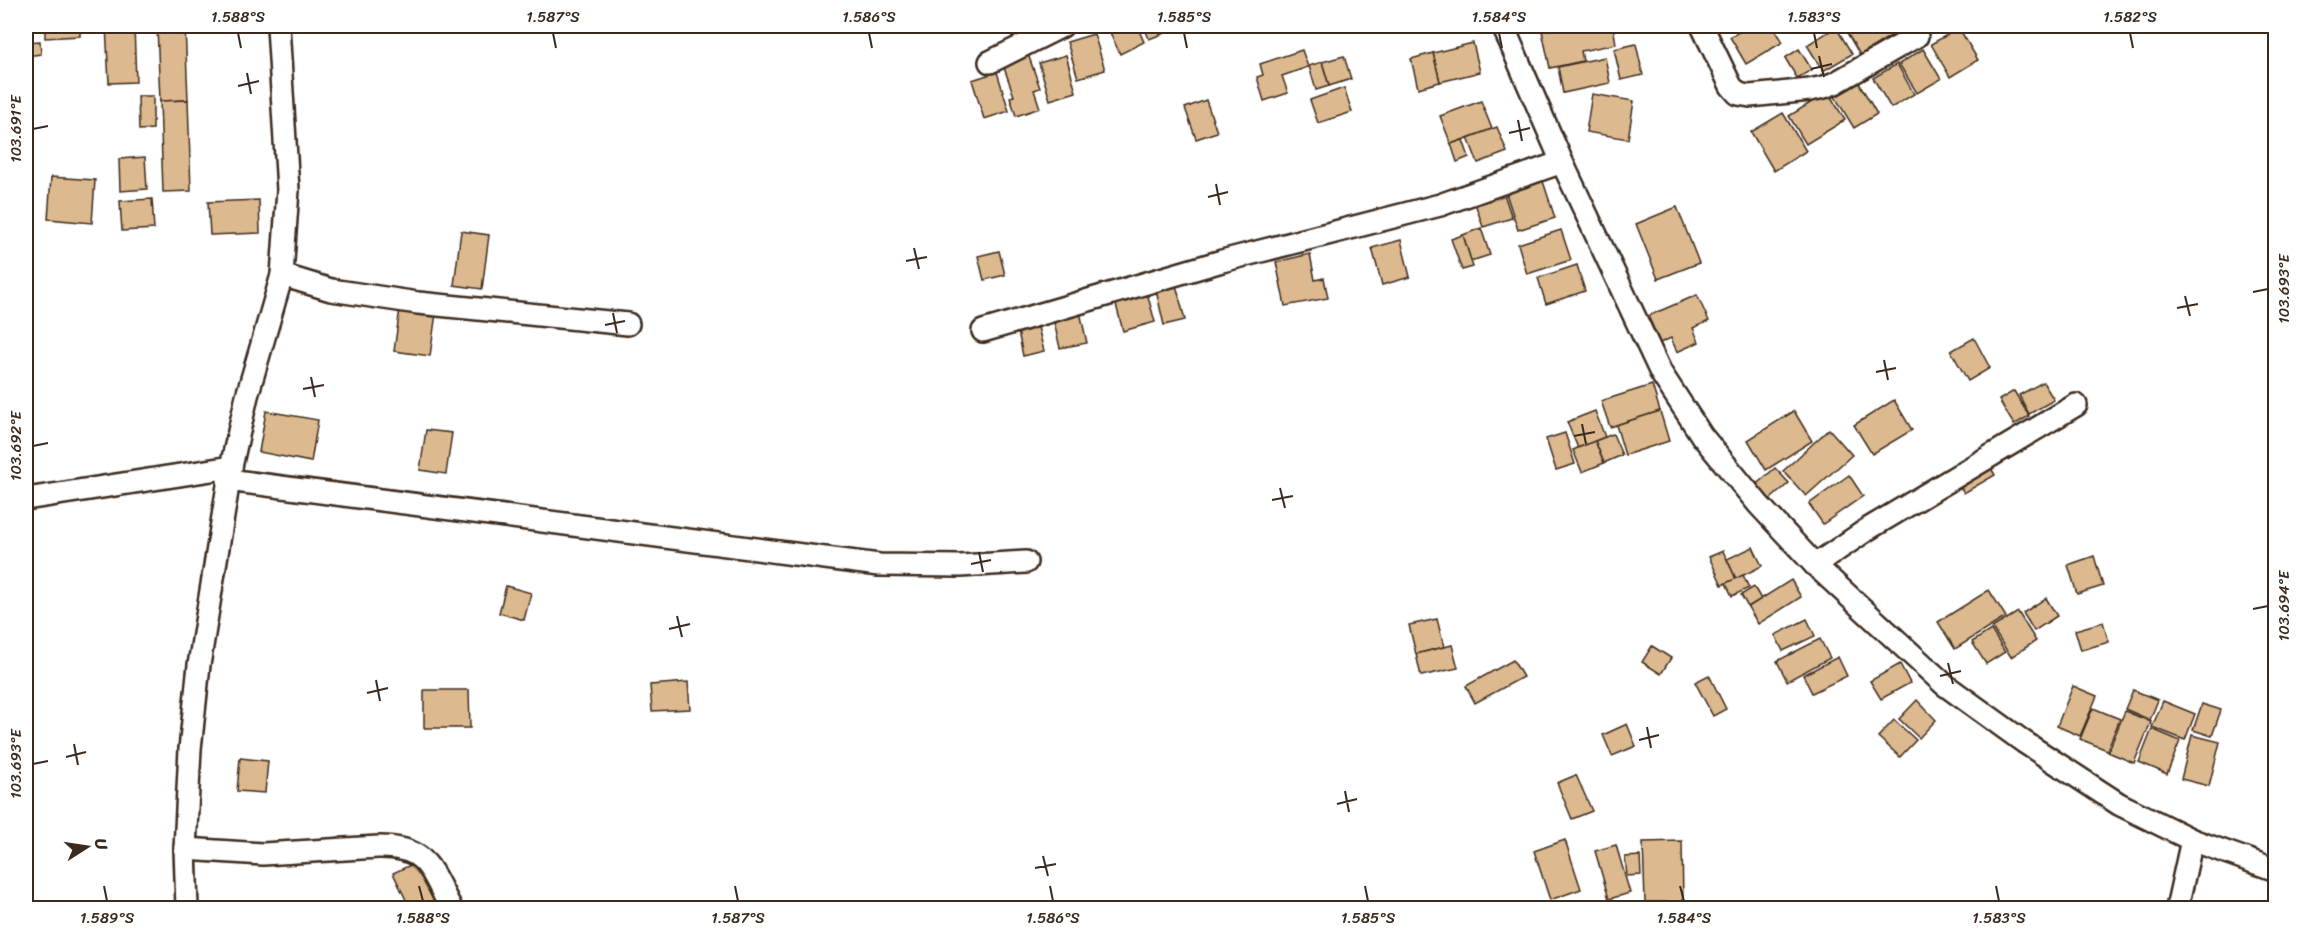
<svg xmlns="http://www.w3.org/2000/svg" width="2301" height="934" font-family="Sriracha,sans-serif">
<rect width="100%" height="100%" fill="#fff"/>
<filter id="ink" filterUnits="userSpaceOnUse"><feTurbulence type="fractalNoise" baseFrequency=".0167" numOctaves="2"/><feDisplacementMap in="SourceGraphic" scale="12" xChannelSelector="R" yChannelSelector="G"/><feConvolveMatrix kernelMatrix="1 2 1 2 8 2 1 2 1" color-interpolation-filters="sRGB"/></filter>
<g filter="url(#ink)">
<g fill="#dcb98e" stroke="#3b2a1e" stroke-width="1.5">
<polygon points="45,26 80,26 80,36 45,38"/>
<polygon points="106,26 134,26 136,82 109,83"/>
<polygon points="157,26 185,26 188,100 160,101"/>
<polygon points="1107,26 1137,26 1144,42 1120,54"/>
<polygon points="1144,26 1168,26 1170,31 1149,39"/>
<polygon points="1168,26 1183,26 1170,31"/>
<polygon points="1569,26 1613,26 1616,44 1581,51 1583,61 1550,68 1542,31"/>
<polygon points="1749,26 1773,26 1783,42 1746,64 1730,37"/>
<polygon points="1843,26 1884,26 1891,36 1860,55"/>
<polygon points="1887,26 1908,26 1893,35"/>
<polygon points="1836,27 1852,54 1823,71 1807,45"/>
<polygon points="1959,28 1978,60 1950,77 1931,44"/>
<polygon points="1094,34 1105,70 1078,78 1067,42"/>
<polygon points="40,41 41,54 26,56 26,42"/>
<polygon points="1473,43 1480,72 1440,82 1433,53"/>
<polygon points="1636,44 1643,75 1621,80 1614,49"/>
<polygon points="1799,49 1812,70 1797,78 1785,58"/>
<polygon points="1923,49 1941,79 1917,93 1899,64"/>
<polygon points="1302,50 1308,67 1282,76 1288,93 1264,101 1257,77 1263,75 1260,64"/>
<polygon points="1433,53 1440,82 1418,88 1411,59"/>
<polygon points="1028,54 1040,88 1034,90 1040,108 1016,116 1010,97 1014,96 1002,62"/>
<polygon points="1066,55 1076,92 1050,100 1039,63"/>
<polygon points="1344,56 1351,79 1329,86 1322,62"/>
<polygon points="1605,57 1610,83 1563,93 1558,67"/>
<polygon points="1322,62 1329,86 1316,90 1309,66"/>
<polygon points="1897,64 1914,94 1891,108 1873,78"/>
<polygon points="997,72 1009,111 984,119 972,80"/>
<polygon points="1859,83 1877,114 1854,128 1835,97"/>
<polygon points="1344,88 1352,112 1318,123 1310,100"/>
<polygon points="1828,92 1845,120 1806,144 1789,116"/>
<polygon points="1592,94 1634,101 1628,139 1586,132"/>
<polygon points="138,96 153,96 153,129 139,130"/>
<polygon points="188,100 191,191 163,192 160,101"/>
<polygon points="1206,100 1217,132 1196,139 1185,108"/>
<polygon points="1481,101 1492,129 1451,144 1440,116"/>
<polygon points="1783,113 1806,151 1774,171 1751,132"/>
<polygon points="1497,127 1507,152 1478,163 1468,138"/>
<polygon points="1463,140 1469,157 1457,162 1451,144"/>
<polygon points="145,157 147,189 120,191 119,159"/>
<polygon points="1541,175 1555,218 1518,230 1504,187"/>
<polygon points="51,177 95,180 92,223 48,219"/>
<polygon points="1502,188 1512,218 1483,227 1473,197"/>
<polygon points="152,199 154,229 122,231 120,201"/>
<polygon points="259,200 260,233 210,235 208,202"/>
<polygon points="1677,207 1699,263 1658,279 1636,224"/>
<polygon points="1481,228 1490,255 1471,261 1463,235"/>
<polygon points="1561,230 1571,260 1527,274 1518,244"/>
<polygon points="461,231 489,235 482,289 454,285"/>
<polygon points="1463,235 1473,267 1462,270 1451,239"/>
<polygon points="1401,240 1410,277 1382,285 1372,248"/>
<polygon points="999,251 1005,275 984,280 978,256"/>
<polygon points="1310,254 1315,280 1324,278 1328,298 1285,306 1276,262"/>
<polygon points="1577,265 1585,291 1546,304 1538,278"/>
<polygon points="1175,281 1185,320 1164,325 1155,286"/>
<polygon points="1147,293 1155,322 1123,331 1115,301"/>
<polygon points="1697,295 1709,321 1693,328 1699,342 1677,352 1671,338 1660,343 1648,316"/>
<polygon points="400,308 436,313 430,356 394,351"/>
<polygon points="1080,312 1087,343 1060,348 1053,318"/>
<polygon points="1038,327 1044,351 1023,356 1018,331"/>
<polygon points="1974,338 1990,368 1968,381 1951,351"/>
<polygon points="2043,382 2054,400 2029,414 2019,395"/>
<polygon points="1652,385 1660,411 1610,427 1601,401"/>
<polygon points="2014,391 2029,416 2014,425 1999,400"/>
<polygon points="1894,400 1912,430 1872,454 1854,425"/>
<polygon points="266,411 318,420 311,462 259,452"/>
<polygon points="1595,411 1605,437 1578,448 1567,422"/>
<polygon points="1660,411 1669,441 1625,455 1616,425"/>
<polygon points="1794,411 1812,441 1766,470 1748,440"/>
<polygon points="1829,429 1852,455 1806,496 1783,471"/>
<polygon points="426,430 452,433 446,474 420,470"/>
<polygon points="1565,433 1575,464 1556,470 1546,439"/>
<polygon points="1613,434 1622,455 1604,463 1595,441"/>
<polygon points="1595,441 1604,463 1582,472 1573,450"/>
<polygon points="1988,463 1995,475 1964,493 1957,480"/>
<polygon points="1775,468 1789,483 1766,503 1752,488"/>
<polygon points="1849,475 1863,496 1823,524 1809,504"/>
<polygon points="1753,547 1762,566 1736,579 1727,559"/>
<polygon points="1723,551 1736,579 1722,585 1709,557"/>
<polygon points="2094,556 2103,586 2077,594 2068,565"/>
<polygon points="1743,575 1749,588 1732,596 1726,583"/>
<polygon points="1791,580 1801,597 1758,624 1748,607"/>
<polygon points="506,586 531,593 524,620 499,613"/>
<polygon points="1754,587 1761,599 1748,607 1741,595"/>
<polygon points="1989,590 2006,617 1955,649 1938,622"/>
<polygon points="2046,598 2057,616 2034,631 2023,613"/>
<polygon points="2018,612 2036,641 2011,657 1992,628"/>
<polygon points="1437,619 1444,647 1416,654 1409,625"/>
<polygon points="1807,619 1815,636 1783,651 1775,635"/>
<polygon points="2103,622 2109,642 2081,650 2075,630"/>
<polygon points="1991,630 2005,652 1986,664 1972,642"/>
<polygon points="1820,639 1830,658 1787,681 1777,661"/>
<polygon points="1452,645 1458,668 1421,676 1416,654"/>
<polygon points="1652,646 1671,658 1661,674 1642,662"/>
<polygon points="1838,657 1847,676 1812,693 1803,675"/>
<polygon points="1513,660 1523,677 1475,703 1466,686"/>
<polygon points="1900,664 1910,683 1881,699 1870,681"/>
<polygon points="1709,675 1726,709 1713,716 1695,682"/>
<polygon points="688,682 690,709 652,711 650,685"/>
<polygon points="2073,686 2097,696 2080,736 2057,726"/>
<polygon points="424,690 469,690 470,728 424,728"/>
<polygon points="2133,690 2158,700 2150,720 2125,709"/>
<polygon points="1917,700 1936,720 1919,738 1899,719"/>
<polygon points="2163,701 2195,714 2185,740 2152,727"/>
<polygon points="2202,704 2221,710 2212,736 2193,730"/>
<polygon points="2093,708 2120,719 2107,750 2080,739"/>
<polygon points="2125,711 2151,722 2134,763 2108,752"/>
<polygon points="1894,720 1916,740 1900,757 1878,737"/>
<polygon points="1627,724 1636,746 1612,756 1603,735"/>
<polygon points="2152,729 2180,741 2167,774 2139,762"/>
<polygon points="2192,735 2220,742 2209,786 2181,779"/>
<polygon points="240,758 268,761 265,793 237,791"/>
<polygon points="1576,775 1592,811 1572,819 1557,783"/>
<polygon points="1565,840 1581,889 1550,900 1534,851"/>
<polygon points="1682,841 1683,902 1645,902 1643,842"/>
<polygon points="1616,845 1630,893 1609,899 1595,851"/>
<polygon points="1640,856 1641,875 1627,876 1625,857"/>
<polygon points="417,862 439,908 410,908 393,873"/>
</g>
<g fill="none" stroke-linecap="round" stroke-linejoin="round">
<g stroke="#3b2a1e" stroke-width="26">
<g id="minor">
<polyline points="1503,26 1562,162 1661,373 1702,436 1759,505 1815,565 1945,685 2024,742 2119,804 2192,840 2276,870"/>
<polyline points="1702,26 1731,86 1738,94 1750,96 1810,90 1824,87 1835,83 1917,36"/>
<polyline points="990,62 1062,26"/>
<polyline points="282,275 331,290 418,303 628,324"/>
<polyline points="983,331 1222,261 1440,205 1562,162"/>
<polyline points="228,480 879,565 960,566 1026,562"/>
<polyline points="26,499 231,467"/>
<polyline points="1815,565 1868,529 2076,405"/>
<path d="M185 849 263 854 378 847C428 846 430 870 451 908"/>
<polyline points="187,908 185,849 190,749 199,665 231,467 247,396 282,275 288,190 278,26"/>
<polyline points="2177,908 2192,840"/>
</g>
</g>
<use href="#minor" stroke="#fff" stroke-width="21"/>
</g>
</g>
<path fill="none" stroke="#3b2a1e" stroke-width="2" d="M238 33 241 48M553 33 556 48M869 33 872 48M1184 33 1187 48M1499 33 1502 48M1814 33 1817 48M2130 33 2133 48M1819 56 1824 77M1811 69 1832 64M247 73 251 94M238 86 259 81M1518 120 1522 141M33 129 48 126M1509 133 1530 128M1216 184 1220 205M1208 197 1228 192M914 248 919 269M906 261 927 257M2253 292 2268 289M2185 296 2190 316M2177 308 2198 304M613 313 617 333M605 325 625 321M1884 360 1888 380M1876 372 1896 368M311 377 315 397M303 389 324 385M1582 424 1586 444M1574 436 1595 432M33 446 48 443M1280 488 1285 508M1272 500 1293 496M979 552 983 572M971 564 991 560M2253 609 2268 606M677 616 682 637M669 629 690 624M1948 663 1953 684M1940 676 1961 671M376 680 380 701M367 693 388 688M1647 727 1651 748M1639 740 1659 735M74 744 78 765M66 757 86 752M33 764 48 761M1345 791 1349 812M1337 804 1357 799M1043 856 1048 876M1035 868 1056 864M104 886 107 901M419 886 423 901M735 886 738 901M1050 886 1053 901M1365 886 1368 901M1680 886 1684 901M1996 886 1999 901"/>
<rect width="2301" height="934" fill="none" stroke="#fff" stroke-width="66"/>
<g transform="translate(87 847) rotate(78)" stroke="#ffffff" stroke-width="4.5" paint-order="stroke">
<path d="M0-4.5L10 22L0 15L-10 22Z" fill="#3b2a1e"/>
<text y="-9" font-size="16" font-weight="bold" text-anchor="middle" fill="#3b2a1e">U</text>
</g>
<rect x="33" y="33" width="2235" height="868" fill="none" stroke="#3b2a1e" stroke-width="2"/>
<g font-size="15" text-anchor="middle" fill="#3b2a1e">
<text x="238" y="22">1.588°S</text>
<text x="553" y="22">1.587°S</text>
<text x="869" y="22">1.586°S</text>
<text x="1184" y="22">1.585°S</text>
<text x="1499" y="22">1.584°S</text>
<text x="1814" y="22">1.583°S</text>
<text x="2130" y="22">1.582°S</text>
<text transform="translate(16 129) rotate(-90)" y="5">103.691°E</text>
<text transform="translate(2284 289) rotate(-90)" y="5">103.693°E</text>
<text transform="translate(16 446) rotate(-90)" y="5">103.692°E</text>
<text transform="translate(2284 606) rotate(-90)" y="5">103.694°E</text>
<text transform="translate(16 764) rotate(-90)" y="5">103.693°E</text>
<text x="107" y="923">1.589°S</text>
<text x="423" y="923">1.588°S</text>
<text x="738" y="923">1.587°S</text>
<text x="1053" y="923">1.586°S</text>
<text x="1368" y="923">1.585°S</text>
<text x="1684" y="923">1.584°S</text>
<text x="1999" y="923">1.583°S</text>
</g>
</svg>
